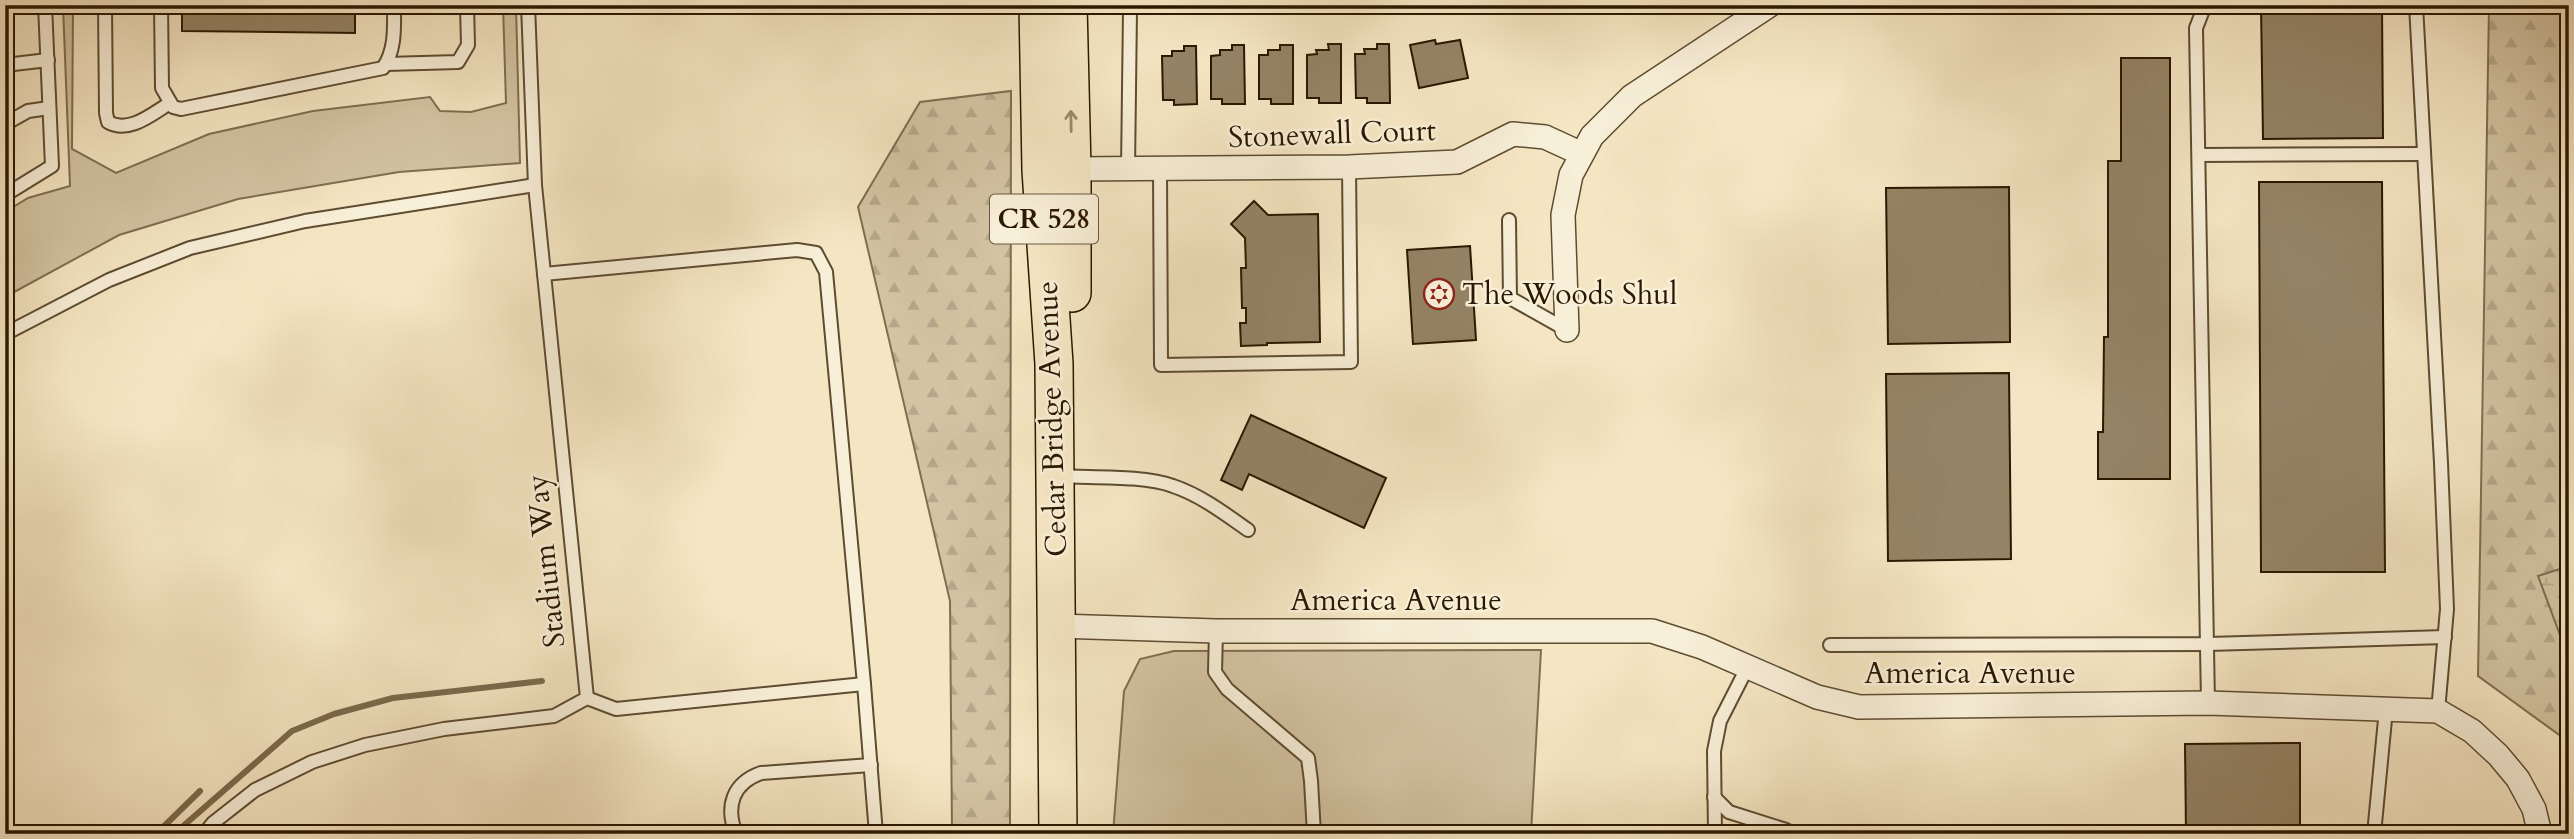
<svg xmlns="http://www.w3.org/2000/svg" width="2574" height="839" font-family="Cardo,serif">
<defs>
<pattern id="forest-firs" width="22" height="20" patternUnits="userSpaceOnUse" patternTransform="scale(1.75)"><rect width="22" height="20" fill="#d3c3a2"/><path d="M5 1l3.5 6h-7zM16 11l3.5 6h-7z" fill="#b5a78a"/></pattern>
<pattern id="wetland-marsh" width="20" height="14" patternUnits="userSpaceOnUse" patternTransform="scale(1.75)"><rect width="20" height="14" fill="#d3c3a2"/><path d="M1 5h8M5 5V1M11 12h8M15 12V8" fill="none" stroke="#b5a78a"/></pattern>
</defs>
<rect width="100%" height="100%" fill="#f5e6c3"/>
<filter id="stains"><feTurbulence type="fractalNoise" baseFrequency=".00286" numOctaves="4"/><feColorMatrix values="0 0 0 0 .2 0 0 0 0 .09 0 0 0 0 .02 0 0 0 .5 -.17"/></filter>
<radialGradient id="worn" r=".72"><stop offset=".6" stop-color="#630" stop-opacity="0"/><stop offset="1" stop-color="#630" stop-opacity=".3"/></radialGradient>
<g fill="#d3c3a2" stroke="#7f6e51" stroke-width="2">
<polygon points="63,5 73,5 72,149 116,173 209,134 313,111 430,97 440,111 471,112 506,103 503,5 516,5 520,163 399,172 238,199 119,235 5,297 5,212 28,198 70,186"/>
<polygon points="1541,650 1531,834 1113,834 1124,691 1140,659 1174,651"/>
</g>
<g fill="url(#forest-firs)" stroke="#7f6e51" stroke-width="2">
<polygon points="2489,5 2569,5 2569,742 2478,676"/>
<polygon points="1011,91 1010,834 952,834 950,601 858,207 920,102"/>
</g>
<polygon fill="url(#wetland-marsh)" stroke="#7f6e51" stroke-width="2" points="2569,566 2569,659 2538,576"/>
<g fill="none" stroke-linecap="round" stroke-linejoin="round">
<g stroke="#7b6a4d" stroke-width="6">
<polyline points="156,834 200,791"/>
<polyline points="174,834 292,731 334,714 393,698 542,681"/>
</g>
</g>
<g fill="#948365" stroke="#2b1800" stroke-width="2">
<polygon points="182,5 355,5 355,33 182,31"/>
<polygon points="2261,5 2382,5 2383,138 2263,139"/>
<polygon points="1435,40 1436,44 1460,40 1468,78 1419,88 1410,45"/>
<polygon points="1328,44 1341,44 1341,103 1319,103 1319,98 1307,98 1307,55 1317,54 1316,50 1329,50"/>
<polygon points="1377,44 1389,44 1390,103 1367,103 1367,98 1356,98 1355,54 1365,54 1364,49 1377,49"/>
<polygon points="1232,45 1244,45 1245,104 1222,104 1222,99 1211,99 1211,56 1220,55 1220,50 1232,50"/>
<polygon points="1280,45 1293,45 1293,104 1271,104 1271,99 1259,99 1259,55 1268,55 1268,50 1280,50"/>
<polygon points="1184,46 1196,46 1197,104 1174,105 1174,100 1163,100 1162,56 1172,56 1172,51 1184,51"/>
<polygon points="2121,58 2170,58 2170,479 2098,479 2098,432 2103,432 2104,337 2108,337 2108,161 2121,161"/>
<polygon points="2259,182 2382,182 2385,572 2261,572"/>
<polygon points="2009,187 2010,342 1888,344 1886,188"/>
<polygon points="1254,201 1268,215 1318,214 1320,342 1267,343 1267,345 1241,346 1240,323 1246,323 1246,308 1242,308 1241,268 1246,268 1245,238 1231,224"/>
<polygon points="1470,246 1476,340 1413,344 1407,250"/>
<polygon points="2009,373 2011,559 1888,561 1886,374"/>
<polygon points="1251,415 1386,478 1364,528 1249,474 1242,490 1221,480"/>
<polygon points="2300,743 2300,834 2186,834 2185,744"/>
</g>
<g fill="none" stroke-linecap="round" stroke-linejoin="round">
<g stroke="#5e4c31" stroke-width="16">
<g id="service">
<path d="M105 5 106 113 108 122C129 134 152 114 170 103"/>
<path d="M161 5 162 88 173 107 181 109 383 68C396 50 394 26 394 5"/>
<polyline points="2205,5 2196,28 2208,703"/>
<polyline points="2416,5 2441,463 2447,609 2438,711"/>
<polyline points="386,64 458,62 468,45 467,5"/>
<polyline points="5,65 48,60"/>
<polyline points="5,124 28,111 49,108"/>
<polyline points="2199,155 2424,154"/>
<polyline points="1128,169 1130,10"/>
<polyline points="1160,169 1161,365 1351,362 1349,167"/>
<polyline points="5,195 52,166 45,5"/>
<polyline points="1509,220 1510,298 1567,330"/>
<polyline points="544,274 797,250 816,253 826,272 864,684 876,834"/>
<polyline points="5,334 109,280 190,248 305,221 535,185"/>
<path d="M1059 476C1091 478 1144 475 1173 486 1200 495 1224 513 1248 530"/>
<polyline points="1216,631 1215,672 1227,689 1308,758 1311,781 1314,834"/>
<polyline points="1830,645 2208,644 2445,637"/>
<polyline points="587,698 616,709 864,684"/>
<polyline points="1714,797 1729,812 1786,830 1790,834"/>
<polyline points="204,834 213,823 255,790 312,762 365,745 444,729 554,716 587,698 535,185 528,5"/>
<path d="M736 834C725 806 733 783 761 773L871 765"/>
<polyline points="1715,834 1714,751 1720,721 1747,668"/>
<polyline points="2374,834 2386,709"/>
</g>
</g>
<g stroke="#5e4c31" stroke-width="26">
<g id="minor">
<polyline points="1072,169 1349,167 1457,162 1513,134 1545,137 1582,154"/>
<polyline points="1567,330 1563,215 1571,175 1592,136 1632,96 1770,5"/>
<polyline points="1057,626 1216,631 1652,631 1702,647 1817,697 1859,707 2208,703 2438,711 2472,731 2498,755 2518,779 2534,809 2540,834"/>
</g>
</g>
<g stroke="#2b1800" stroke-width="40">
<g id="primary">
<polyline points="1038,5 1041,170 1054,364 1058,834"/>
<polyline points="1068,5 1072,169 1072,293"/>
</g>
</g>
<use href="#service" stroke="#f8efd8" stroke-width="12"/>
<use href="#minor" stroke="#f8efd8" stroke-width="23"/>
<use href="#primary" stroke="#f5e6c3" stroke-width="37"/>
</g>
<defs><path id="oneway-shaft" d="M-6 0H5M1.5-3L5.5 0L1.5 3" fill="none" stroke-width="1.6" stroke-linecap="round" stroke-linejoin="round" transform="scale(1.75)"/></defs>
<use stroke="#9a896b" href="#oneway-shaft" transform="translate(1071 121) rotate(-91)"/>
<defs>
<g id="synagogue-ring" transform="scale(1.575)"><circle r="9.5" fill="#f8efd8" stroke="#8f2418" stroke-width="1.5"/><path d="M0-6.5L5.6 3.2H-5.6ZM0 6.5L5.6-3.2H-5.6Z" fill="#8f2418"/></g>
</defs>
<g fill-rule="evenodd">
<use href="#synagogue-ring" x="1439" y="294"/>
</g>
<g text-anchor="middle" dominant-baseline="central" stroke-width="5" stroke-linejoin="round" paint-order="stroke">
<rect fill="#f8efd8" stroke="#685841" stroke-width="2" x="990" y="194.5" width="108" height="49" rx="5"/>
<g font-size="28" font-weight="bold" fill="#2b1800">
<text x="1044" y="219">CR 528</text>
</g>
<g font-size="30" fill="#2b1800" stroke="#f8efd8">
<text transform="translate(1332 134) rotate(-2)">Stonewall Court</text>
<text transform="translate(1052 419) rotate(-92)">Cedar Bridge Avenue</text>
<text transform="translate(546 561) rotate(-96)">Stadium Way</text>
<text x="1396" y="600">America Avenue</text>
<text x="1970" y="673">America Avenue</text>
</g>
<g font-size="30" fill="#2b1800" stroke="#f8efd8" text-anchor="start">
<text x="1462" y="294">The Woods Shul</text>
</g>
</g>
<rect width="2574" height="839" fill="none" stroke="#f5e6c3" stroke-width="28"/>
<rect x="7" y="7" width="2560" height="825" fill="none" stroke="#2b1800" stroke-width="3.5"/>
<rect x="14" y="14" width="2546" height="811" fill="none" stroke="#2b1800" stroke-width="2"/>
<rect width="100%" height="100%" filter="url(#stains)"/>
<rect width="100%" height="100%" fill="url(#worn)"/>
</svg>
